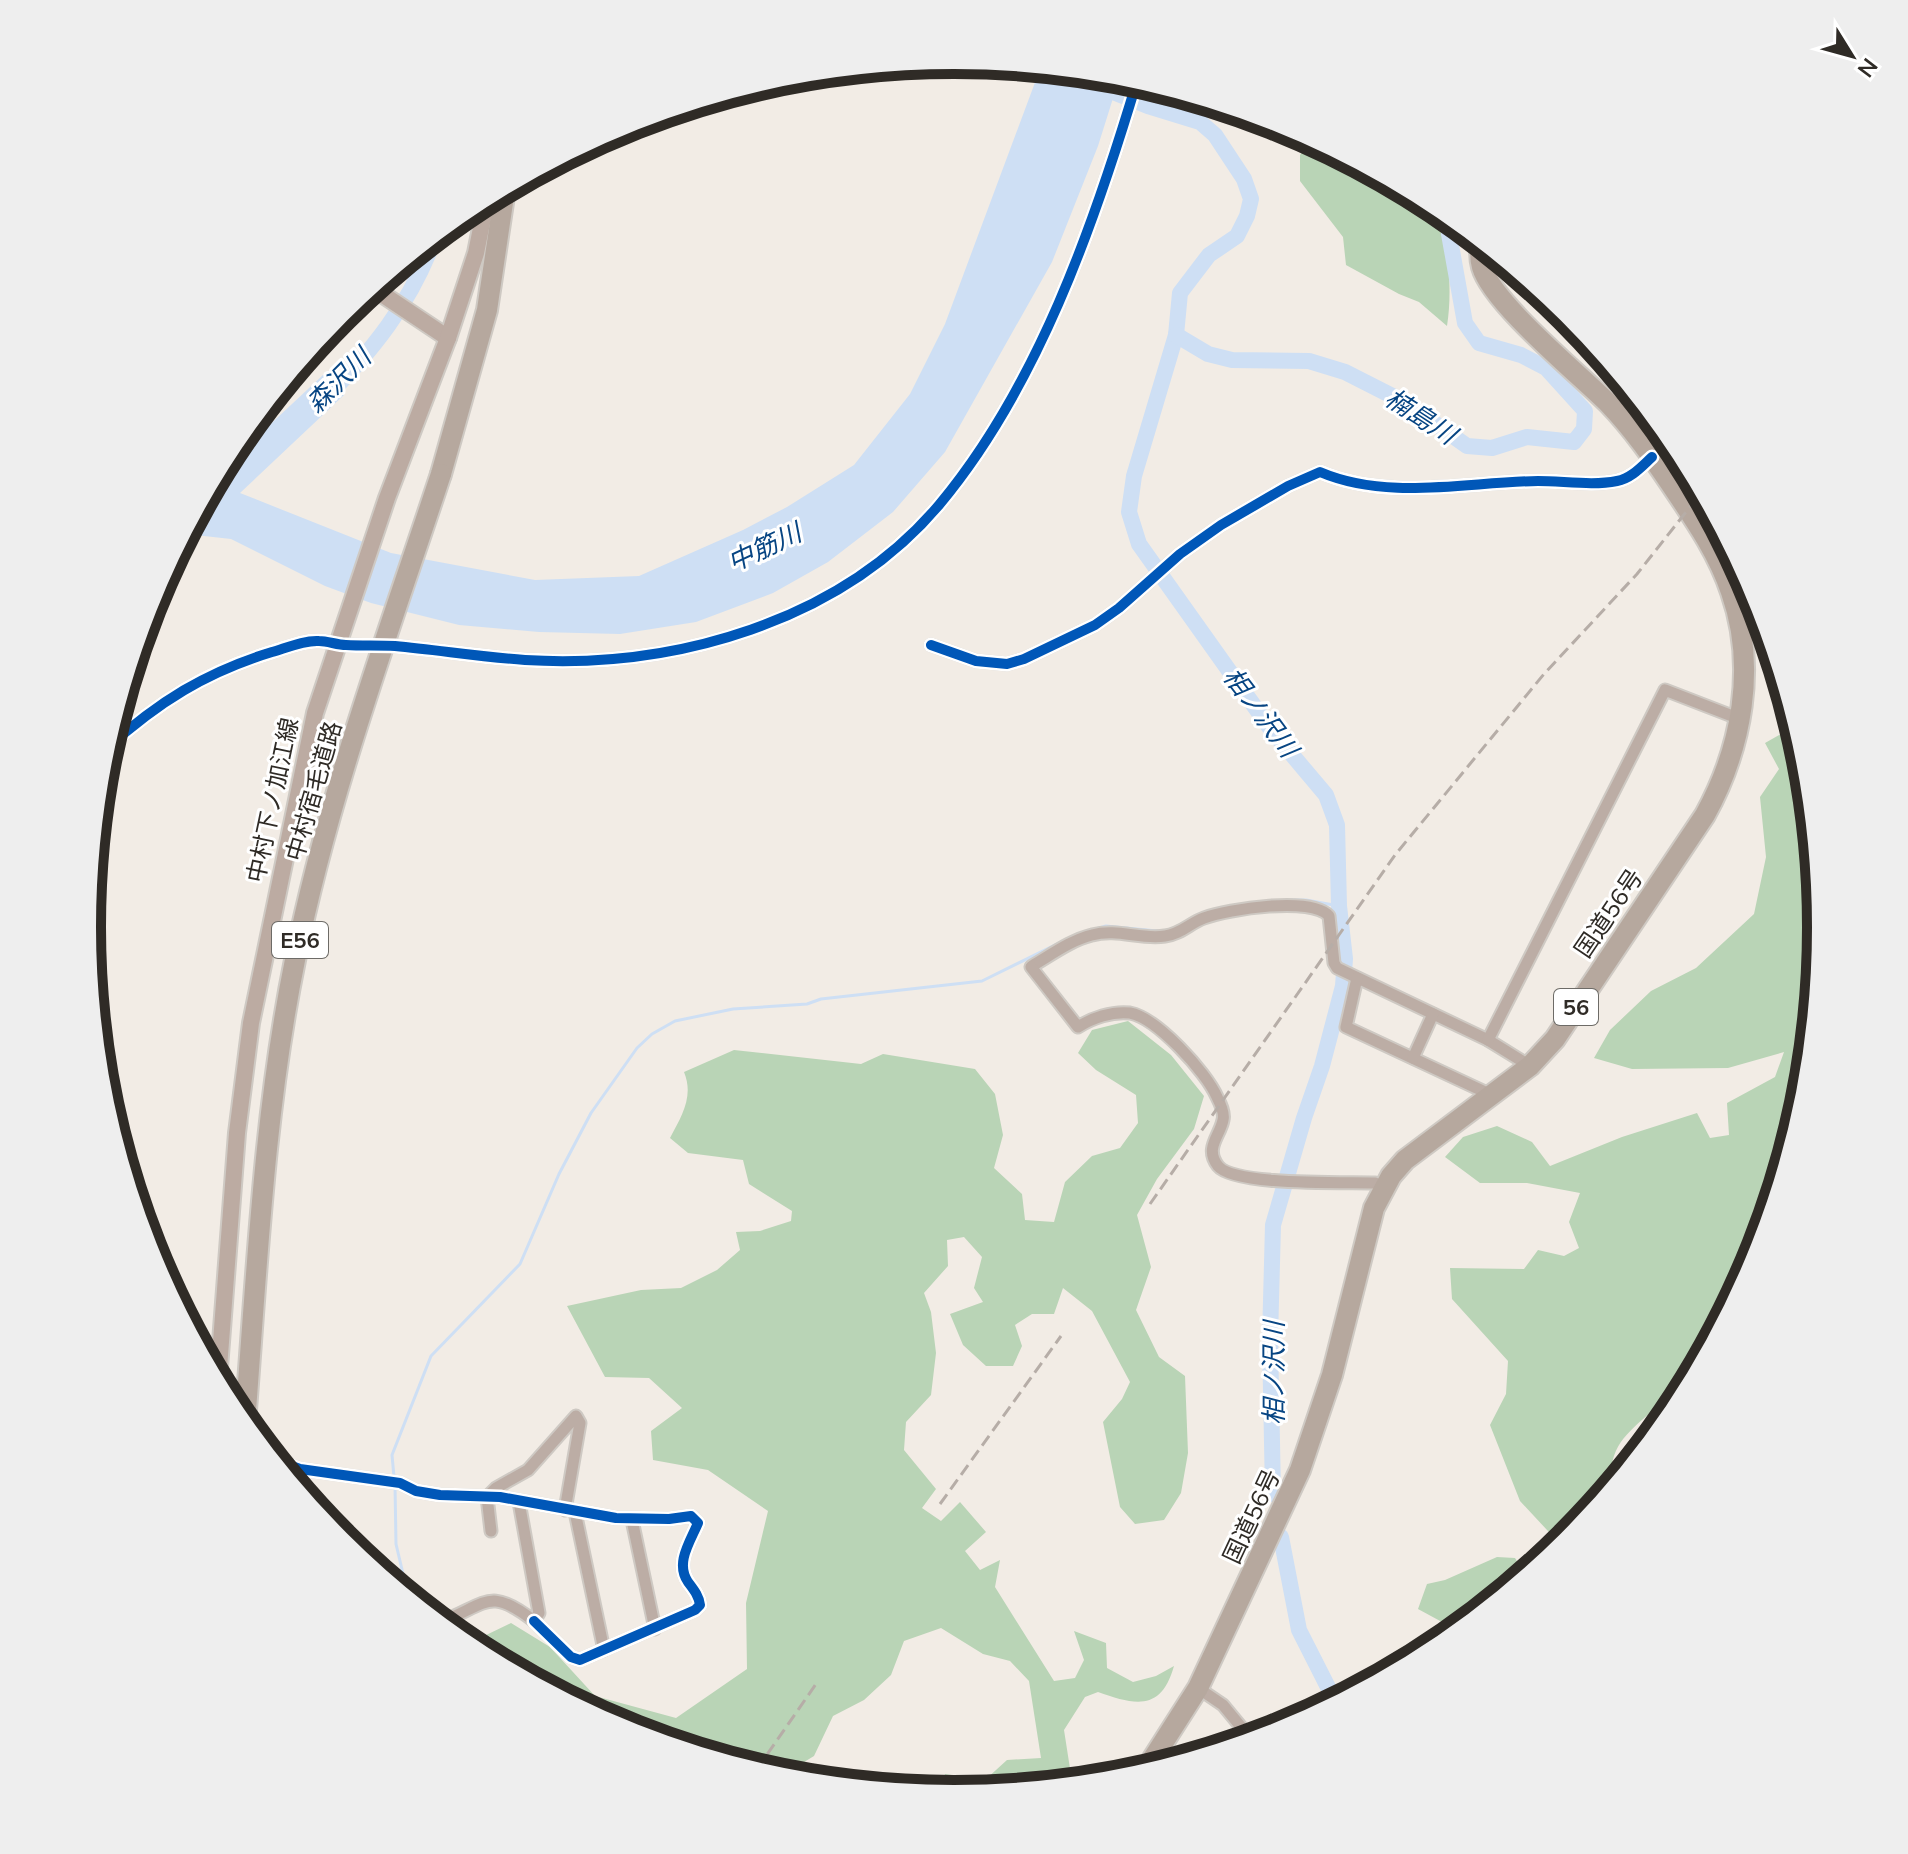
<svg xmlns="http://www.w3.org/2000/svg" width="1908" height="1854" font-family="Mulish,'Noto Sans JP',sans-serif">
<rect width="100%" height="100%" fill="#f2ece5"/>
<g fill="#b9d4b6">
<path d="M1312 140 1438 208C1436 221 1443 234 1446 247 1450 273 1451 300 1447 326L1419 302 1399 294 1346 265 1343 237 1300 181V155Z"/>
<path d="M1795 726 1804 758 1821 927 1804 1097 1755 1259 1675 1409 1669 1415 1659 1405C1634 1428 1605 1445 1613 1484L1561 1545 1520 1501 1490 1425 1506 1394 1508 1361 1452 1299 1450 1268 1524 1269 1538 1250 1564 1256 1579 1248 1569 1222 1580 1193 1527 1183H1480L1445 1157 1463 1137 1497 1126 1532 1142 1550 1166 1622 1137 1697 1113 1710 1138 1729 1135 1727 1103 1775 1077 1784 1052 1728 1068 1632 1069 1594 1058 1610 1030 1651 991 1696 968 1754 914 1766 857 1760 797 1779 769 1765 743Z"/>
<path d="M1128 1021 1171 1055 1204 1096 1194 1129 1157 1179 1137 1215 1151 1267 1136 1310 1159 1357 1185 1376 1188 1453 1181 1493 1164 1520 1135 1524 1120 1507 1103 1422 1122 1399 1130 1382 1092 1311 1063 1288 1054 1314H1032L1015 1325 1022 1346 1013 1366H986L963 1345 950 1314 983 1302 974 1288 982 1257 964 1237 947 1240 948 1266 924 1293 931 1312 936 1353 931 1395 906 1422 904 1450 936 1489 922 1508 941 1521 960 1502 986 1532 965 1551 980 1570 1000 1560 995 1587 1054 1681 1075 1678 1084 1660 1074 1631 1106 1643 1107 1668 1133 1682 1156 1676 1174 1666C1161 1712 1135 1705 1098 1692L1085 1697 1064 1730 1071 1775 1064 1783 954 1794 940 1793 945 1774 985 1780 1007 1760 1041 1758 1029 1681 1010 1661 983 1654 941 1628 904 1641 891 1675 864 1700 833 1716 814 1756 781 1776 622 1728 479 1651 482 1637 511 1623 550 1647 595 1696 676 1718 747 1669 746 1603 768 1511 708 1470 653 1460 651 1431 682 1408 649 1378 605 1377 567 1306 641 1290 681 1288 717 1270 740 1250 736 1232 760 1231 791 1221 792 1211 749 1184 743 1160 688 1153 670 1138C682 1116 694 1096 684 1072L734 1050 861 1064 883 1054 975 1069 995 1094 1003 1135 994 1168 1022 1194 1025 1220 1054 1222 1065 1182 1092 1156 1120 1148 1138 1123 1136 1095 1096 1070 1078 1053 1092 1030Z"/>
<polygon points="1497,1557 1515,1558 1525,1574 1447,1639 1442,1622 1418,1609 1427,1584 1445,1580"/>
</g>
<polygon fill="#cedff4" points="1040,69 1120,76 1098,146 1052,262 945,452 893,512 828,562 773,593 696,622 620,634 539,632 459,625 371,603 325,586 231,539 186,534 218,473 323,375 344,395 240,493 391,553 535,580 639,576 743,530 787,507 854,465 910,394 945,324"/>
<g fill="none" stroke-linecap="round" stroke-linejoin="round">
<g stroke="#cedff4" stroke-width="3">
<polyline points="1291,900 1306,900 1339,906"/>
<polyline points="1078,934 1106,926 1157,931"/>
<polyline points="394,1477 392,1455 431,1356 520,1264 559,1174 591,1113 637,1048 652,1034 675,1021 733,1009 807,1004 821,999 982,981 1061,942"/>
<polyline points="395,1485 396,1544 408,1595"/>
</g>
<g stroke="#cedff4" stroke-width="16">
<polyline points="1096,85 1148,106 1200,122 1215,135 1244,179 1251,199 1247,216 1237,236 1209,255 1180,293 1176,335 1134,476 1129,512 1139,544 1272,731 1326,795 1337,825 1339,906 1345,959 1343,986 1322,1066 1304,1118 1273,1225 1270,1339 1273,1494"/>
<polyline points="1176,335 1208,354 1232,360 1309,361 1345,372 1406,403 1467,446 1492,448 1527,437 1574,442 1584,429 1585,411 1546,368 1521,355 1479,343 1465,323 1449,234 1452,219"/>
<path d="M322 401C372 352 411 303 435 237"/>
<polyline points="1281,1537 1299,1630 1335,1701"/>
</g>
<g stroke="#cec9c3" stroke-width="15">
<g id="street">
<polyline points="280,389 332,338 358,300"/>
<path d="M931 645 976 661 1007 664 1024 659 1095 625 1119 608 1180 554 1221 525 1288 486 1320 472C1388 501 1466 482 1538 481 1563 481 1593 486 1617 481 1632 478 1642 466 1652 457"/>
<path d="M106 749C158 702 206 672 272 652 286 648 304 640 319 641 328 641 337 645 346 645 362 646 379 645 395 646 438 650 482 657 525 660 674 669 840 622 939 505 1037 388 1094 225 1137 81"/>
<path d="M1032 966C1051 955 1071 940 1092 935 1117 928 1141 940 1165 936 1181 934 1190 923 1204 918 1228 909 1312 896 1329 916L1334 963 1337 968 1488 1040 1530 1066"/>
<path d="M1031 967 1078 1027C1092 1018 1112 1011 1130 1013 1157 1018 1206 1072 1217 1097 1220 1103 1225 1113 1223 1120 1220 1136 1204 1148 1218 1166 1234 1186 1345 1182 1375 1183L1383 1188"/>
<polyline points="1357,978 1346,1027 1485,1092 1488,1097"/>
<polyline points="1488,1040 1665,690 1740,719"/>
<polyline points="1413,1058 1433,1014"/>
<path d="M275 1460 300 1469 400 1483 416 1491 440 1495 500 1497 616 1518 669 1519 691 1516 698 1523C690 1542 675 1563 688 1582 694 1590 699 1596 700 1605L695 1610 580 1660 571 1657 534 1621"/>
<polyline points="575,1512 604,1650"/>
<polyline points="632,1520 655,1629"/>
<polyline points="491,1531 487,1497 496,1488 528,1470 576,1416 580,1423 565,1510"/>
<path d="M441 1622C487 1604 489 1586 534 1621L539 1613 519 1502"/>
<polyline points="1198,1688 1223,1705 1251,1739"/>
</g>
</g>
<g stroke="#cec9c3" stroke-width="20">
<g id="secondary">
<polyline points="373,288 448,338"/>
<polyline points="218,1381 237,1133 251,1023 315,713 387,498 448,338 476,253 487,198"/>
</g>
</g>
<g stroke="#cec9c3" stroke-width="24">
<g id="highway">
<polyline points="441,474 487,310 505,189"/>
<path d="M1145 1771 1198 1688 1300 1470 1332 1375 1374 1208 1391 1176 1405 1160 1530 1066 1555 1039 1705 815C1742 748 1757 666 1731 592 1718 553 1695 520 1672 486 1653 458 1633 429 1609 404 1580 375 1492 303 1482 267 1480 260 1480 250 1481 243"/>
</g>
</g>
<use href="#street" stroke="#bcada5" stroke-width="11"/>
<use href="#secondary" stroke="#bcaba2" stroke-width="16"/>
<use href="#highway" stroke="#b6a89e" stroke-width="20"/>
<g stroke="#b6ada7" stroke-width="3" stroke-dasharray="12 6" stroke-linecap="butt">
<polyline points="1150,1204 1395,855 1544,674 1637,574 1701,493"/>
<polyline points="940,1504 1061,1336"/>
<polyline points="757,1769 816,1684"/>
</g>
<g stroke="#cec9c3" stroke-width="24" stroke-linecap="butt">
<path id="highway-bridge" d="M245 1423C257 1269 264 1112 295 960 328 795 388 634 441 474"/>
</g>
<use href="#highway-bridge" stroke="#b6a89e" stroke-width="20"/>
<g stroke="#fff" stroke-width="15">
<g id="cycleway">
<path d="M931 645 976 661 1007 664 1024 659 1095 625 1119 608 1180 554 1221 525 1288 486 1320 472C1388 501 1466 482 1538 481 1563 481 1593 486 1617 481 1632 478 1642 466 1652 457"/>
<path d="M106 749C158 702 206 672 272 652 286 648 304 640 319 641 328 641 337 645 346 645 362 646 379 645 395 646 438 650 482 657 525 660 674 669 840 622 939 505 1037 388 1094 225 1137 81"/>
<path d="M275 1460 300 1469 400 1483 416 1491 440 1495 500 1497 616 1518 669 1519 691 1516 698 1523C690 1542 675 1563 688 1582 694 1590 699 1596 700 1605L695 1610 580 1660 571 1657 534 1621"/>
</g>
</g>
<use href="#cycleway" stroke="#0057b8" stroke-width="10"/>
</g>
<g text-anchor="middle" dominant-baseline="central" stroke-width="6" stroke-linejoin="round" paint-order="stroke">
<g fill="#fff" stroke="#6d6b67" stroke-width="2">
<rect x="272" y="922" width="56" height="36" rx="6"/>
<rect x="1554" y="989" width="44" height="36" rx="6"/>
</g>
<g font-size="22" font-weight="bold" fill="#2f2b26">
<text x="300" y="940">E56</text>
<text x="1576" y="1007">56</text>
</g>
<g font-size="24" fill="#2f2b26" stroke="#fff">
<text transform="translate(313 791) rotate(-74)">中村宿毛道路</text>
<text transform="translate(272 800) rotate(-78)">中村下ノ加江線</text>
<text transform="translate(1608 913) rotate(-56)">国道56号</text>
<text transform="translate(1251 1516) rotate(-65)">国道56号</text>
</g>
<g font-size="26" font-style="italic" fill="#074583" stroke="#fff">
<text transform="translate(338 380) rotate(-45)">森沢川</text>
<text transform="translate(1421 416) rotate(33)">楠島川</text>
<text transform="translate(764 547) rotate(-25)">中筋川</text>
<text transform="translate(1261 712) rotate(53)">相ノ沢川</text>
<text transform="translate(1273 1373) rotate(-90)">相ノ沢川</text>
</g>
</g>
<path d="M0 0H1908V1854H0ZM101 927a853 853 0 1 1 1706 0a853 853 0 1 1-1706 0Z" fill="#eee" fill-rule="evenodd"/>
<path fill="none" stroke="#2f2b26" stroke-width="10" d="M101 927a853 853 0 1 1 1706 0a853 853 0 1 1-1706 0Z"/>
<g transform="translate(1852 56) rotate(127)" stroke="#ffffff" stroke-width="6" paint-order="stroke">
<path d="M0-6L14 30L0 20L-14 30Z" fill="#2f2b26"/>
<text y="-12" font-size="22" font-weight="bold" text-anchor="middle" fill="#2f2b26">N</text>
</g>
</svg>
